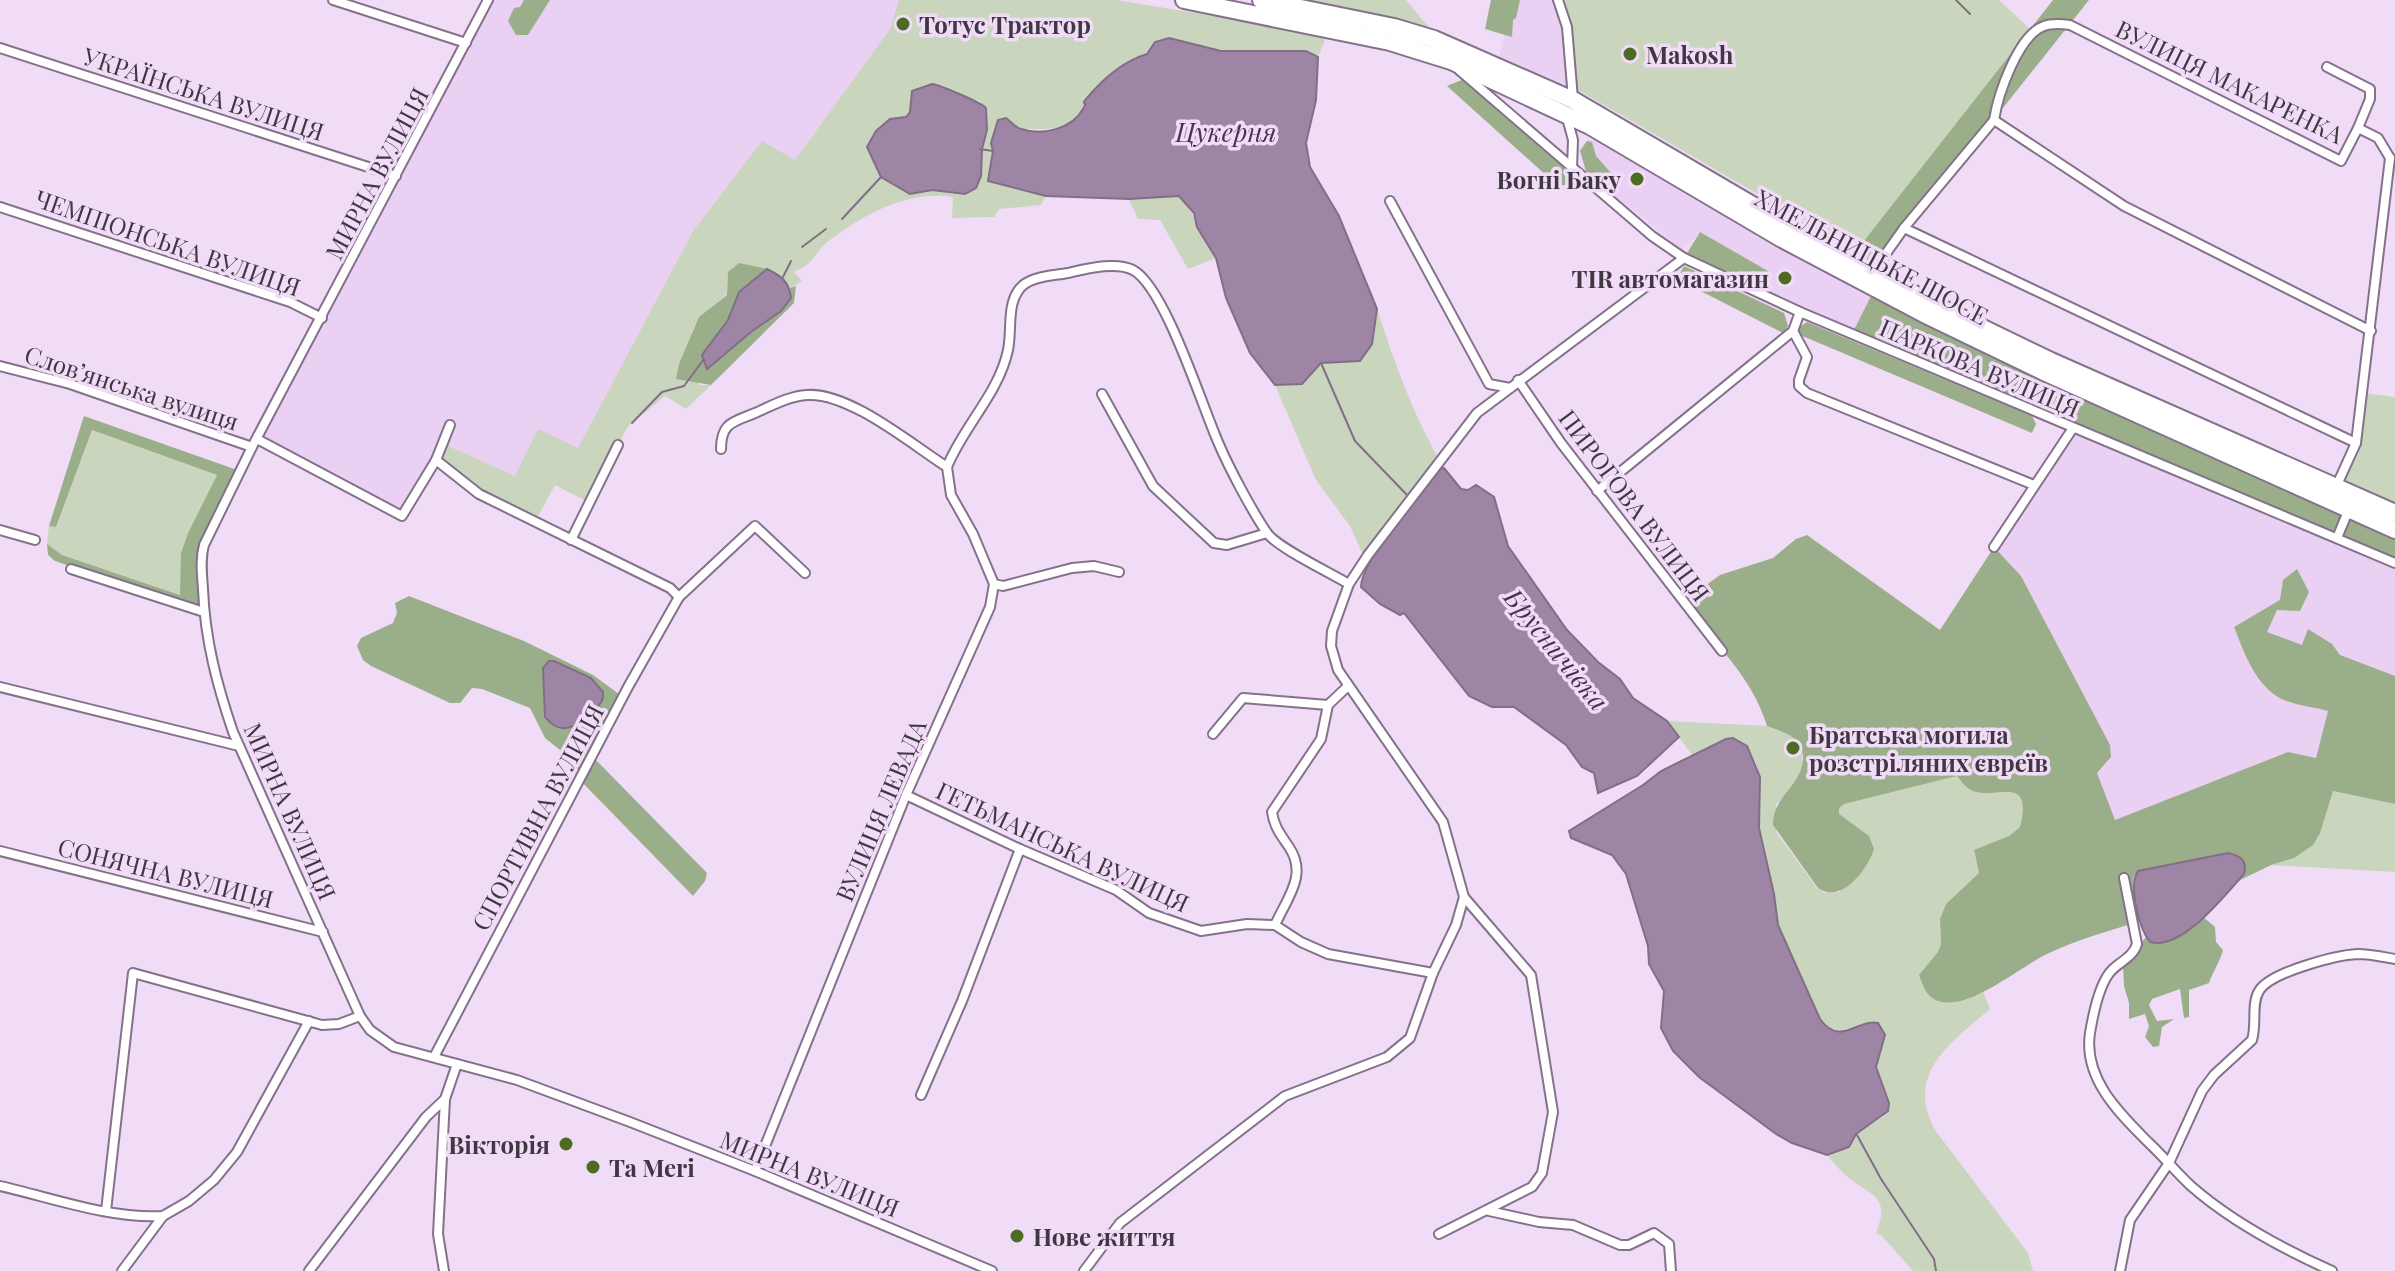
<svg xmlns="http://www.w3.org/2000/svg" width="2395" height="1271" font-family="'Playfair Display',serif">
<rect width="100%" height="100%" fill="#f1dcf8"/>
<g fill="#ead0f2">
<polygon points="488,0 985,0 890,29 795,160 762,142 693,231 578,448 515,476 446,445 402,516 257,439"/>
<polygon points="1512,0 1708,0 1623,116 1573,87 1499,58"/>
<polygon points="1587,140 1598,140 1660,176 1663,176 1712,208 1871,296 1855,331 1760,289 1768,271 1700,232 1683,250 1585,172 1580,150"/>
<polygon points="2073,428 2395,563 2395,676 2328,711 2316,759 2288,752 2115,820 2096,773 2109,761 2021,576 1994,547"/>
</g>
<g fill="#c9d5bd" fill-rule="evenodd">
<path d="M899 0H1117L1327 35 1318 57 1306 51H1221L1174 40 1147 54 1135 57 1085 100C1079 131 1047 130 1021 129L993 151 988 181 1046 196 1041 205 999 209 994 217 952 218 953 197C906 190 863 215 826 243 820 248 816 256 810 262 806 266 799 269 794 272L802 281 790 288C774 264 754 270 728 272L727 294C683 330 688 332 699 385H711L686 409 665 396 628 426 588 502 555 485 535 522 479 494 436 460 446 445 515 476 538 429 578 448 693 231 762 141 795 160 890 29ZM942 85 964 98 980 101 987 130 982 149 981 176 954 194 932 190 910 194 890 119 906 117Z"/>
<polygon points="1306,0 1406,0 1431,30"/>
<polygon points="1558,0 1999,0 2031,30 1856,251 1573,87 1567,27"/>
<path d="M1180 196C1195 215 1203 237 1216 258L1188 269 1160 220 1138 219 1129 199Z"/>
<path d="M1377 309C1395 364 1414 418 1444 468L1440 469 1380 547 1368 566 1350 526 1316 480 1275 385 1302 384 1320 363 1372 344Z"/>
<polygon points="2363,393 2395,397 2395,509 2338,484 2356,442"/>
<polygon points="92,430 217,475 188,533 181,553 181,595 62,555 47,544 49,526 56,527"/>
<path d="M1667 721 1767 726 1793 737 1802 748V771L1799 780 1776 805V832L1817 888 1825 893 1840 892 1842 819 1839 814V808L1843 804 1957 776C1962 782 1967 790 1976 792 1998 798 2033 775 2020 827L2009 836 1974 851 1979 873 1946 904 1940 919 1941 944 1980 984 1990 1009C1952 1042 1904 1073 1935 1130L2028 1253 2033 1271H1913L1882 1236 1876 1233C1890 1197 1874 1197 1850 1179 1841 1172 1834 1163 1827 1155L1849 1147 1856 1134 1884 1116 1886 1095 1876 1067 1884 1041C1878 1037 1868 1029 1861 1028 1844 1024 1836 1041 1820 1019L1778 925 1774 894 1759 828 1760 777 1756 763 1749 755 1747 746 1733 738 1692 755Z"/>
<polygon points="2333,791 2395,804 2395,872 2271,865 2238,881 2241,873"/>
</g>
<g fill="#9bae8a">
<polygon points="524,0 550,0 528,35 516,35 508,21 514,8 520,7"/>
<polygon points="1491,0 1520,0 1516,18 1513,20 1512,37 1485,29"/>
<polygon points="2053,0 2089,0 1879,263 1856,251"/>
<polygon points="1464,79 1570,173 1578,188 1575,191 1566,185 1558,186 1447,86"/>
<polygon points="1587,141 1592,142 1596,156 1611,173 1606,188 1586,171 1580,151"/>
<polygon points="1700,232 1768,271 1761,289 1854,330 1871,296 2082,397 2395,537 2395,563 1684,258"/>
<path d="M739 263 767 269 739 292 728 320 703 355C735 340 769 326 791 298L790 288 796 286 794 303 711 385 676 379 679 364 699 317 727 295 728 272Z"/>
<polygon points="1684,266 1784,313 1788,326 1783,333 1677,279"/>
<polygon points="1807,322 2032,416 2036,424 2032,433 1800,335 1798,328"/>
<polygon points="84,416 240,471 204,545 204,612 55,561 48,555 47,544 62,555 180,595 181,553 188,533 217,475 92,430 56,527 49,526"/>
<path d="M1807 535 1940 630 1994 547 2021 576 2110 745 2111 757 2097 773 2115 820 2288 752 2316 758 2328 711C2313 707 2291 705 2278 697 2254 682 2244 652 2234 627L2280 600 2283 580 2297 569 2309 592 2300 611 2277 610 2267 632 2302 645 2308 629 2332 644 2340 655 2395 676V804L2333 791 2320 833 2313 845 2294 858 2271 865 2238 881 2244 874 2228 853 2144 869 2134 876 2133 883 2140 921C2109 931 2076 940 2047 954 2020 967 1972 1008 1942 1002 1927 999 1924 988 1919 975L1938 952 1941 944 1940 919 1946 904 1979 873 1974 850 2009 836 2020 827C2033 775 1998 798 1976 792 1967 790 1962 782 1957 776L1844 804 1839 808V814L1869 836 1874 849C1868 869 1841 905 1818 888L1773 825C1772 796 1803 786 1803 757 1802 736 1784 733 1767 726 1753 678 1713 641 1683 602L1720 575 1773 558 1796 539Z"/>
<polygon points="409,596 524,641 593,675 623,697 593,757 707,873 705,881 693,896 576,776 570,758 545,738 530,708 482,689 472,688 460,703 450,703 371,666 363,660 357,646 361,638 393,623 397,613 395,603"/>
<path d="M2203 917 2215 927 2216 942 2223 950C2220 962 2213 971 2209 983L2189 990V1017L2184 1018 2180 989 2152 999 2149 1005 2157 1021 2174 1019 2162 1027 2159 1046 2153 1047 2145 1037 2149 1026 2145 1014 2129 1019V1003L2124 986 2123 965 2146 937 2150 942 2194 925Z"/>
</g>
<g fill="#9e85a5" stroke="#826e87" stroke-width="2">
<path d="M1169 38 1221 51H1306L1318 57 1316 100 1306 143 1310 167 1339 216 1377 309 1372 344 1360 361 1321 363 1302 384 1275 385 1250 353 1226 298 1216 258 1197 227 1194 213 1179 196 1129 199 1046 196 988 181 993 151 991 143 998 120 1006 118C1010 121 1016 128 1021 129 1042 136 1072 129 1083 109 1089 99 1079 107 1087 98 1103 79 1124 61 1147 54L1155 42Z"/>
<path d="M932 84C940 85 982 103 986 108L987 130 982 149 981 176 976 188 965 194 932 190 910 194 881 177 867 147 876 131 890 119 906 117 910 112 912 91Z"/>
<path d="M767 269C781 276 789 281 791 298L781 311 751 332 707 369 702 355 728 320 739 292Z"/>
<path d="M1444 468 1461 489 1468 490 1476 485 1494 497 1508 546 1567 630 1598 662 1620 679 1633 698 1667 721 1679 737 1637 776 1598 793 1594 773 1582 767 1566 745 1514 707H1492L1469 696 1404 613 1400 615 1380 604 1361 587C1362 558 1421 495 1440 469Z"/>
<path d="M549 661H554L591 678 603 692C604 703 597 707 590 714 575 728 560 736 545 717L543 668Z"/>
<path d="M1733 738 1747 746 1760 777 1759 828 1774 894 1778 925 1820 1019C1840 1047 1857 1019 1878 1023L1885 1035 1876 1067 1889 1103 1888 1111 1856 1134 1849 1147 1827 1155 1792 1143 1776 1134 1699 1077 1673 1051 1661 1028 1664 991 1649 964 1648 946 1626 874 1612 855 1571 838 1569 831 1643 785 1661 771 1726 739Z"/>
<path d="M2228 853C2240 856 2248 860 2244 874 2225 895 2182 951 2150 942 2139 928 2128 886 2138 871Z"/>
</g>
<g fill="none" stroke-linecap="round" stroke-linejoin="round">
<g stroke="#826e87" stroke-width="2">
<polyline points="1956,0 1970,14"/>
<polyline points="980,149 993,151"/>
<polyline points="842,219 881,177"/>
<polyline points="802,247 826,229"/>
<polyline points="783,277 791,261"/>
<polyline points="1321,363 1355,441 1408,496"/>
<polyline points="632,423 662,392 684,386 704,359"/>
<polyline points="1857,1135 1881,1179 1934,1259 1936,1271"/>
</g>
<g stroke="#84718a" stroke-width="12">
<g id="street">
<polyline points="333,0 466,43"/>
<path d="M488 0 252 447 204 545C200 559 202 574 203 589 205 640 217 685 233 732L360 1016 370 1030 394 1047 517 1080 630 1122 755 1171 992 1271"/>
<polyline points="1558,0 1567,27 1573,99"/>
<polyline points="0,48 396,176"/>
<polyline points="2327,67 2370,89 2370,99 2358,128"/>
<polyline points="1459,70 1652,236 1684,258 1800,312 2395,563"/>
<polyline points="1567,118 1573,140 1572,168"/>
<polyline points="1994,120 2124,206 2371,331"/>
<polyline points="1390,201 1489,384 1510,388"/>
<polyline points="0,207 290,302 322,318"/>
<polyline points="1904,228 2356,443"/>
<path d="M1873 272 1904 228 1994 120C1998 95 2018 35 2044 26 2052 23 2062 24 2070 25L2341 161 2358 128 2378 138 2390 158"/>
<polyline points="1793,331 1807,357 1799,380 1799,386 1807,393 2034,485"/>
<polyline points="0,366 70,384 252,447"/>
<polyline points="1518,380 1561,443 1722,651"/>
<polyline points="1102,394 1153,486 1214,543 1227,545 1267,533"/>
<polyline points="257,439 402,516 436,460 450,425"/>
<path d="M721 449C721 422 734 422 755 413 771 406 789 396 807 395 849 392 911 444 947 467"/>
<polyline points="436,460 479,494 670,588 679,597"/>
<path d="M947 467C963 427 999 393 1008 350 1012 331 1007 307 1018 291 1027 276 1052 276 1068 273 1086 269 1116 261 1133 270 1165 287 1202 406 1218 442 1229 468 1252 511 1267 533 1278 548 1331 573 1349 584"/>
<polyline points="2336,487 2356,443 2390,158"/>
<polyline points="1597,491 1793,331 1800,312"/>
<polyline points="0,530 35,540"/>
<polyline points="2337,538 2349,509"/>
<polyline points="571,540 618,445"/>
<polyline points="1994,547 2073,428"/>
<polyline points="71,569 204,612"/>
<polyline points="994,584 1003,586 1072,568 1094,566 1119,572"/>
<polyline points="0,687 239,746"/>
<polyline points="1213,734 1243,698 1328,705"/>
<polyline points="906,795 1020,849 1116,890 1149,913 1201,931 1247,924 1275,925 1301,942 1328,954 1433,973"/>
<polyline points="0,851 323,932"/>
<path d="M2124 878 2137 944C2133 957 2121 961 2112 970 2099 983 2093 1015 2090 1033 2083 1078 2119 1113 2148 1142 2163 1156 2176 1172 2191 1186 2232 1222 2283 1249 2332 1271"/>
<path d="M1275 925C1287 898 1308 875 1289 847 1281 835 1274 827 1272 812L1321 739 1328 705 1348 686"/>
<polyline points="434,1057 628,687 679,597 755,526 805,573"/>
<polyline points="921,1095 962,1001 1020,849"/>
<polyline points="755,1171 906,795 990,607 994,584 973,534 951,495 947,467"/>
<path d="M0 1186C53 1198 109 1219 163 1216"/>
<polyline points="106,1211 133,973 322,1025 339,1024 360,1016"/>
<polyline points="1489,1211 1539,1222 1573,1225 1620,1245 1629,1245 1654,1233 1669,1244 1671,1271"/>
<polyline points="1439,1234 1532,1187 1542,1173 1553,1112 1531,975 1464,897"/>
<polyline points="122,1271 163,1216 189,1201 214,1180 237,1152 309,1021"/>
<polyline points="309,1271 426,1117 445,1099"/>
<polyline points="444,1271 438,1234 445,1099 457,1064"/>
<polyline points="1084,1271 1120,1223 1285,1096 1387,1057 1410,1038 1433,973 1456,925 1464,897 1443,822 1338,670 1331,646 1332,631 1349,584 1368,555 1477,413 1684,258"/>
<path d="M2120 1271 2130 1220 2169 1163 2202 1091 2214 1075 2252 1040C2257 1024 2251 1004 2259 991 2270 972 2337 955 2358 954 2370 954 2383 957 2395 959"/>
</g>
</g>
<g stroke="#84718a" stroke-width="20">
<g id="highway">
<polyline points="1184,0 1390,42 1451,61 1590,126 1782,239 1924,314 2046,373 2395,530"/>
<polyline points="1261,0 1394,27 1434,39 1573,100 1790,227 1929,302 2051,361 2395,513"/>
</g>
</g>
<use href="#street" stroke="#fff" stroke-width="8"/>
<use href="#highway" stroke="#fff" stroke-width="16"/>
</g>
<g fill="#4c6c22" stroke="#f1dcf8" stroke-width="3">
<circle cx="903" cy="24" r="8"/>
<circle cx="1630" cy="54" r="8"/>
<circle cx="1637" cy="179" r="8"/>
<circle cx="1785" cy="278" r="8"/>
<circle cx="1793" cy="748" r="8"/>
<circle cx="566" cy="1144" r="8"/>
<circle cx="593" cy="1167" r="8"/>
<circle cx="1017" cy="1236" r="8"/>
</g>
<g text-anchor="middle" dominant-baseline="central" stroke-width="7" stroke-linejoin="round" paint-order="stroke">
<g font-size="24" font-weight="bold" fill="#3f3742" stroke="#f1dcf8" text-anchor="start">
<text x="919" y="24">Тотус Трактор</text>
<text x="1646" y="54">Makosh</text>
<text x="1621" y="179" text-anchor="end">Вогні Баку</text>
<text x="1769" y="278" text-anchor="end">TIR автомагазин</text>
<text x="1809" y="734">Братська могила<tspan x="1809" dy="28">розстріляних євреїв</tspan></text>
<text x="550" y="1144" text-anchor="end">Вікторія</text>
<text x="609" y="1167">Ta Meri</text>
<text x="1033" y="1236">Нове життя</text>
</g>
<g font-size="24" fill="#3f3742" stroke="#f1dcf8">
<text transform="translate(2230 81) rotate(26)">ВУЛИЦЯ МАКАРЕНКА</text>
<text transform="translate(204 93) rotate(18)">УКРАЇНСЬКА ВУЛИЦЯ</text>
<text transform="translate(376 173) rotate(-62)">МИРНА ВУЛИЦЯ</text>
<text transform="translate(168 242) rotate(19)">ЧЕМПІОНСЬКА ВУЛИЦЯ</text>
<text transform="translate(1872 256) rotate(28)">ХМЕЛЬНИЦЬКЕ ШОСЕ</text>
<text transform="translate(1980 367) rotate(23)">ПАРКОВА ВУЛИЦЯ</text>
<text transform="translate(132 387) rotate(18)">Словʼянська вулиця</text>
<text transform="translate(1635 505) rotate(53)">ПИРОГОВА ВУЛИЦЯ</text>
<text transform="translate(880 810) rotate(-67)">ВУЛИЦЯ ЛЕВАДА</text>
<text transform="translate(291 811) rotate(66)">МИРНА ВУЛИЦЯ</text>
<text transform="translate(537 817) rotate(-62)">СПОРТИВНА ВУЛИЦЯ</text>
<text transform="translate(1063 846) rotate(25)">ГЕТЬМАНСЬКА ВУЛИЦЯ</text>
<text transform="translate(166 872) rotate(14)">СОНЯЧНА ВУЛИЦЯ</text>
<text transform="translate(810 1173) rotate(22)">МИРНА ВУЛИЦЯ</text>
</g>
<g font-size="26" font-style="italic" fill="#4e2d59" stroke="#f1dcf8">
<text x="1226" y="131">Цукерня</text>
<text transform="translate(1557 649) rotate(51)">Брусничівка</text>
</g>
</g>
</svg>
